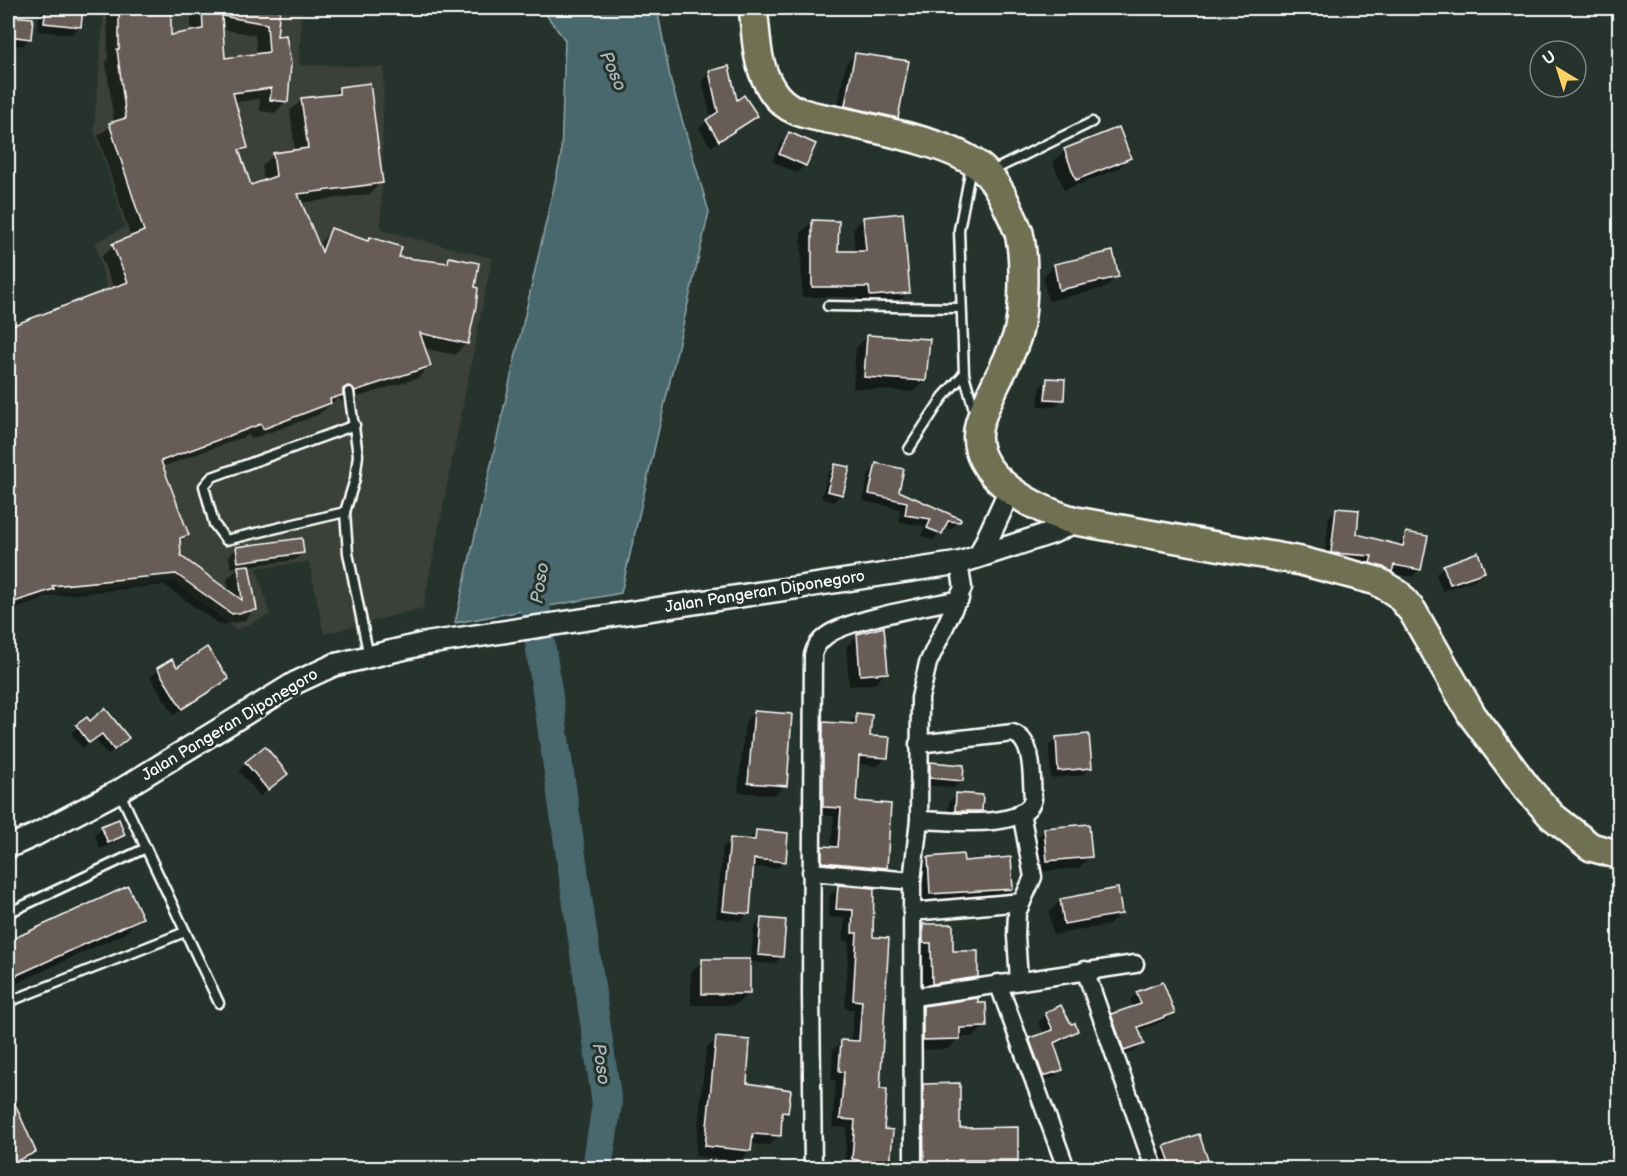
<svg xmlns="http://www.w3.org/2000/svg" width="1627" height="1176" font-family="'Balsamiq Sans',sans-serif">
<rect width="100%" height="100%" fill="#26332d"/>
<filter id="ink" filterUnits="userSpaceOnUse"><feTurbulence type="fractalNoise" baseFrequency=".0167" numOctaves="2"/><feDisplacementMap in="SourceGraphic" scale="12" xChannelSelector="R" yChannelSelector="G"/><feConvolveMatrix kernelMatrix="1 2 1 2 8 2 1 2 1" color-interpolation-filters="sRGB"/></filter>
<g filter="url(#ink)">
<polygon fill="#3a3f39" points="104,8 302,8 299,65 384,67 381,230 492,258 423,608 324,634 309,562 257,568 270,615 236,630 175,582 64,592 8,607 8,326 107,288 95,243 125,227 94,129"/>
<polygon fill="#48686e" stroke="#91a4a8" stroke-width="1.5" points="541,8 657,8 671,82 709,212 621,593 455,623 561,156 565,40"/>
<g fill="#0007" fill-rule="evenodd">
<polygon points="40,8 82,8 80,26 72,34 38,31"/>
<path d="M107 8H168L170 37 191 33V14L197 8H279L276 37 286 101 275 113 260 111V99L234 102 246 147 239 155 250 187 264 182 262 166 274 154 295 151 290 111 302 100 331 96 339 88 381 182 370 194 300 203 318 246 331 230 366 242 370 238 397 258 444 264 449 259 478 264 466 343 455 355 423 348 429 366 418 378 343 402 338 398 318 415 251 439 249 435 162 467 187 534 179 543 180 557 229 592 227 579 239 567 231 568 229 556 237 548 302 553 295 560 247 566 255 609 244 621 220 625 164 585 44 597 40 601 8 611V328L114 289 101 257 113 246 131 238 98 136 114 123 106 62 108 60ZM222 29 255 35 257 55 223 60Z"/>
<polygon points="11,17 29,38 22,46 8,44 8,20"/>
<path d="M856 54 896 117 887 127 836 116 846 64ZM851 63H855L845 114 842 113Z"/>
<polygon points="710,72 736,102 756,116 711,147 699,128 711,118 702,80"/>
<polygon points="789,134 814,145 804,165 797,173 772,161 782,141"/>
<polygon points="1065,150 1129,157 1118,169 1064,190 1053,162"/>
<polygon points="864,218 908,292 897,303 859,307 858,297 802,297 801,233 812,222 836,253 855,253 853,229"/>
<polygon points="1054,265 1117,277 1105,288 1048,301 1043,277"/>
<polygon points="867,336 925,380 913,392 853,388 856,348"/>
<polygon points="1047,380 1063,399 1055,407 1038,406 1040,387"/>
<polygon points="835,465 841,494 834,502 821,498 828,473"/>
<polygon points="876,465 897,492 958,522 951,529 943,528 933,541 921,535 925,526 899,522 900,509 863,501 869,473"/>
<polygon points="1336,509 1355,535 1398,546 1406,534 1420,569 1412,577 1390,573 1384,579 1364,570 1365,564 1324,560 1329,517"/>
<polygon points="1444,566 1483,572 1476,579 1442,591 1436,574"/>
<polygon points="858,635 886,672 875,684 849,686 846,647"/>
<polygon points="171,661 177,669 227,679 174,715 150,677"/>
<polygon points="755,712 785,785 775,795 738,792 745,722"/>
<polygon points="857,715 868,737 886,758 878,766 857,764 854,802 886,868 877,876 815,870 815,855 823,847 831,848 834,816 815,815 815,732 824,723 849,725"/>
<polygon points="87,719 121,744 108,755 95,739 82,748 71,733"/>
<polygon points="1056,738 1090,768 1082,775 1051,778 1049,746"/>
<polygon points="246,763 278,781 260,796 239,771"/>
<polygon points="931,763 961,780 954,788 923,785 923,771"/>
<polygon points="957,795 980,811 973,818 948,818 949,802"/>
<polygon points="102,828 123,835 116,842 100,849 95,835"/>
<polygon points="1045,829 1090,856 1079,868 1036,872 1033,841"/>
<polygon points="756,832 785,861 777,868 752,867 748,913 741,921 716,918 723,847 731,839 748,841"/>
<polygon points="928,858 963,862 1012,888 1000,900 919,905 917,870"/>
<polygon points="839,887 871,939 882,1130 892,1131 889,1168 844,1168 847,1128 832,1127 836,1080 831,1080 833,1050 842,1041 851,1042 854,1009 845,1009 849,941 843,941 845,918 828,917 830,895"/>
<polygon points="127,888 141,917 125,933 8,987 8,943"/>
<polygon points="1061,900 1120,913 1109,925 1053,935 1049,912"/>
<polygon points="761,919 782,956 774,964 748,962 748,993 736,1005 691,1005 691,972 702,961 751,961 754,927"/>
<polygon points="923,925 976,976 966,987 922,993 922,952 913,952 913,936"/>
<polygon points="1137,993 1174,1013 1166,1020 1138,1031 1142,1044 1135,1051 1117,1057 1105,1023 1112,1015 1133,1008 1130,1000"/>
<polygon points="924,1008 985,1026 974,1037 959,1037 948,1049 913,1050 913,1018"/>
<polygon points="1046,1014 1076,1031 1069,1038 1054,1046 1062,1069 1054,1077 1036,1083 1023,1047 1030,1040 1045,1035 1038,1022"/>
<polygon points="717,1039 745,1085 787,1112 780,1119 779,1135 769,1145 751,1144 750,1150 739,1161 695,1156 706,1049"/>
<polygon points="924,1085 959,1129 1017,1129 1016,1168 914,1168 914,1095"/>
<polygon points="8,1092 34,1151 15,1168 8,1168"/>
<polygon points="1165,1147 1207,1160 1195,1168 1163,1168 1158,1155"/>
<polygon points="1110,1160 1113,1168 1086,1168"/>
</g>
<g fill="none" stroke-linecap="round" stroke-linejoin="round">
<polyline stroke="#48686e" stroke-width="30" points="542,569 535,608 607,1104 597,1168"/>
</g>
<g fill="#685c56" stroke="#fff" stroke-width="1.5" fill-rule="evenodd">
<polygon points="46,8 83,8 81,27 44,23"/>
<path d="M119 8H171V35L203 29 202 8H280L277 36 286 35 291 64 288 102 270 100 271 88 233 93 248 148 239 150 251 185 276 176 273 153 308 148 301 98 339 94V87L370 83 383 183 298 194 322 252 331 228 368 241 370 237 402 247 399 257 448 263 449 257 479 263 475 287 478 288 476 306 468 344 420 333 431 366 355 391 348 386 343 389V395L330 399 331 403 263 429 261 424 161 461 189 535 180 538 181 556 242 600 238 566 249 565 257 610 232 614 176 574 52 586 54 589 8 604V327L128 282 112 244 144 231 109 123 126 118 117 49H119ZM222 16 267 24 269 52 225 58Z"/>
<polygon points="10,16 33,18 31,39 8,36"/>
<polygon points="855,53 909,61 898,118 845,106"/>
<polygon points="729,66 737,100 744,95 758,116 719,141 706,120 718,112 709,71"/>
<polygon points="1119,127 1131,158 1076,180 1064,149"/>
<polygon points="789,132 816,144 806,166 779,154"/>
<polygon points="903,213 910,293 870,296 869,287 812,287 812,220 839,221 838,251 866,251 863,217"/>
<polygon points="1113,251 1119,277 1059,290 1054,264"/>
<polygon points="867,335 930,339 926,381 864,377"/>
<polygon points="1047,378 1065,379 1064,400 1045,399"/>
<polygon points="876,463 904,469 899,491 961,519 960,522 948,521 942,534 927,528 931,519 905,515 907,502 869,494"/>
<polygon points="835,464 850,467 843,495 827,491"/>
<polygon points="1336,508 1359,510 1357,534 1403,546 1406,532 1428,536 1421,570 1394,565 1392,572 1370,563 1372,556 1331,553"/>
<polygon points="302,538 304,553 238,562 236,547"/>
<polygon points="1478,552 1485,572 1450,584 1443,565"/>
<polygon points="884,627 888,673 860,675 857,634"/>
<polygon points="207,647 229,679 182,709 157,668 172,659 177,667"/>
<polygon points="105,708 129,738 114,750 102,734 89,743 76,725 87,717 90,721"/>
<polygon points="754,711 792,714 787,786 748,783"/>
<polygon points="856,713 872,715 870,736 890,737 888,758 859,756 856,801 891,804 887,868 822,862 822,846 838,847 841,808 823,807 823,722 856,724"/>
<polygon points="1089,734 1092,768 1058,771 1056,737"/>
<polygon points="265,746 288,774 268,790 245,762"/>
<polygon points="930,762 964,765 963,781 930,778"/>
<polygon points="956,793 983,795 982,811 955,811"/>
<polygon points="119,819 125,835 108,843 101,826"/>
<polygon points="1089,824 1092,857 1047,861 1044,828"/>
<polygon points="756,830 788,833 786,862 754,859 750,914 723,911 730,838 755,840"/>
<polygon points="963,854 964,861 1011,857 1013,889 930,894 928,857"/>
<polygon points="838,885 874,888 873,937 889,938 880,1089 887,1089 884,1129 893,1130 890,1168 857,1168 858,1160 852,1159 855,1120 840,1119 844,1072 839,1071 841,1040 859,1041 862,1001 853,1000 857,933 852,933 853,910 836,909"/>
<polygon points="128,886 143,918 8,979 8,941"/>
<polygon points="1118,888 1122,914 1064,924 1060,899"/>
<polygon points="761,918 786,920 783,957 758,955"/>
<polygon points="923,924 953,924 953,951 978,951 978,977 932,984 931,943 923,943"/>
<rect x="702" y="959" width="48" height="35"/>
<polygon points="1163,982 1175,1013 1138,1027 1144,1044 1124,1051 1111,1014 1141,1004 1136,992"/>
<polygon points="978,998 978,1003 986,1003 987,1027 960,1028 960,1039 923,1040 923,1006"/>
<polygon points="1061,1005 1071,1024 1075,1023 1078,1031 1054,1043 1063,1070 1043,1076 1029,1038 1053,1030 1045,1013"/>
<polygon points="716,1037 750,1040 747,1083 791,1090 788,1113 782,1112 781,1136 753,1134 751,1151 705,1146"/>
<polygon points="960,1083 960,1128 1018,1127 1018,1160 958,1160 958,1167 924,1167 923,1084"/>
<polygon points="8,1088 36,1152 8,1165"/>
<polygon points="1199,1134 1208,1160 1185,1168 1172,1168 1164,1146"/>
</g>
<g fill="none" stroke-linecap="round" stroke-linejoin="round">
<g stroke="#fff" stroke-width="13">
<g id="service">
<polyline points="971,167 959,230 964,374 975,413"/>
<polyline points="990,172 1092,122"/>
<polyline points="828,306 961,308"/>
<polyline points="349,392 358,455 355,479 345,512 348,553 369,657"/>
<polyline points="909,449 943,397 964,374"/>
<polyline points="345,512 226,540 214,524 204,486 212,477 355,425"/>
<polyline points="119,791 219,1003"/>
<polyline points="8,913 146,848"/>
<polyline points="8,1002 185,932"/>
</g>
</g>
<g stroke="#fff" stroke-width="21">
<g id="minor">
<path d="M918 744 1013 733C1035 741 1031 779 1033 799 1025 832 943 820 919 820"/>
<polyline points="811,872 912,881"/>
<polyline points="912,912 1022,902"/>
<polyline points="1085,970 1154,1168"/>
<polyline points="1019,980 1016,936 1017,913 1033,877 1021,812"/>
<polyline points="998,983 1066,1168"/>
<polyline points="914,997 1135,964"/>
<path d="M813 1168 811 994 813 655C815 647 819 641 826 636 848 619 929 606 960 599"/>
<polyline points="913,1168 912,881 919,820 920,698 928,663 963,588 959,563"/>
</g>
</g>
<g stroke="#fff" stroke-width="26">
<g id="tertiary">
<polyline points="981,553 1010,490"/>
<polyline points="8,847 33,836 119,791 295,683 334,665 423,644 959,563 1051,533 1076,521"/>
</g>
</g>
<g stroke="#fff" stroke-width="32">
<path id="trunk" d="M753 8C757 37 755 64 772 90 788 116 817 116 844 122 879 130 943 142 973 162 989 172 1001 191 1008 208 1012 216 1016 225 1019 233 1025 258 1024 308 1018 333 1009 364 988 392 979 425 966 476 1038 511 1076 521L1301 561 1377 581 1398 594 1413 612 1472 715 1527 788 1552 816 1591 847 1620 855"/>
</g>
<use href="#service" stroke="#26332d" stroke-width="8"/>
<use href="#minor" stroke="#26332d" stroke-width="16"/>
<use href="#tertiary" stroke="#26332d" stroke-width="21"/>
<use href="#trunk" stroke="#707052" stroke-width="27"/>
</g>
</g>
<g text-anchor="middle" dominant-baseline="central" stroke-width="6" stroke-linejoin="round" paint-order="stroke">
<g font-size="16" fill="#fff" stroke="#26332d">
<text transform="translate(765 592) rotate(-9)">Jalan Pangeran Diponegoro</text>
<text transform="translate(230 725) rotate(-31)">Jalan Pangeran Diponegoro</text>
</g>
<g font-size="18" font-style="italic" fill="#adbbbe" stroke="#26332d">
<text transform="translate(613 71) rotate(66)">Poso</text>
<text transform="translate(540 583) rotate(-81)">Poso</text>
<text transform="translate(601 1064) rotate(82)">Poso</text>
</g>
</g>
<rect width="1627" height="1176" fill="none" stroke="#26332d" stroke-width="30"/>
<rect x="15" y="15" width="1597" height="1146" fill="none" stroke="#fff" stroke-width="2" filter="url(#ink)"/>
<g transform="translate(1558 69) rotate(322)"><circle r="28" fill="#26332d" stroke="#7d8581" stroke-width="1.5"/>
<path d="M0-4.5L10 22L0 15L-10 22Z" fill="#ffd166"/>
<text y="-9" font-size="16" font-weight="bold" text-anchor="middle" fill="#ffffff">U</text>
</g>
</svg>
